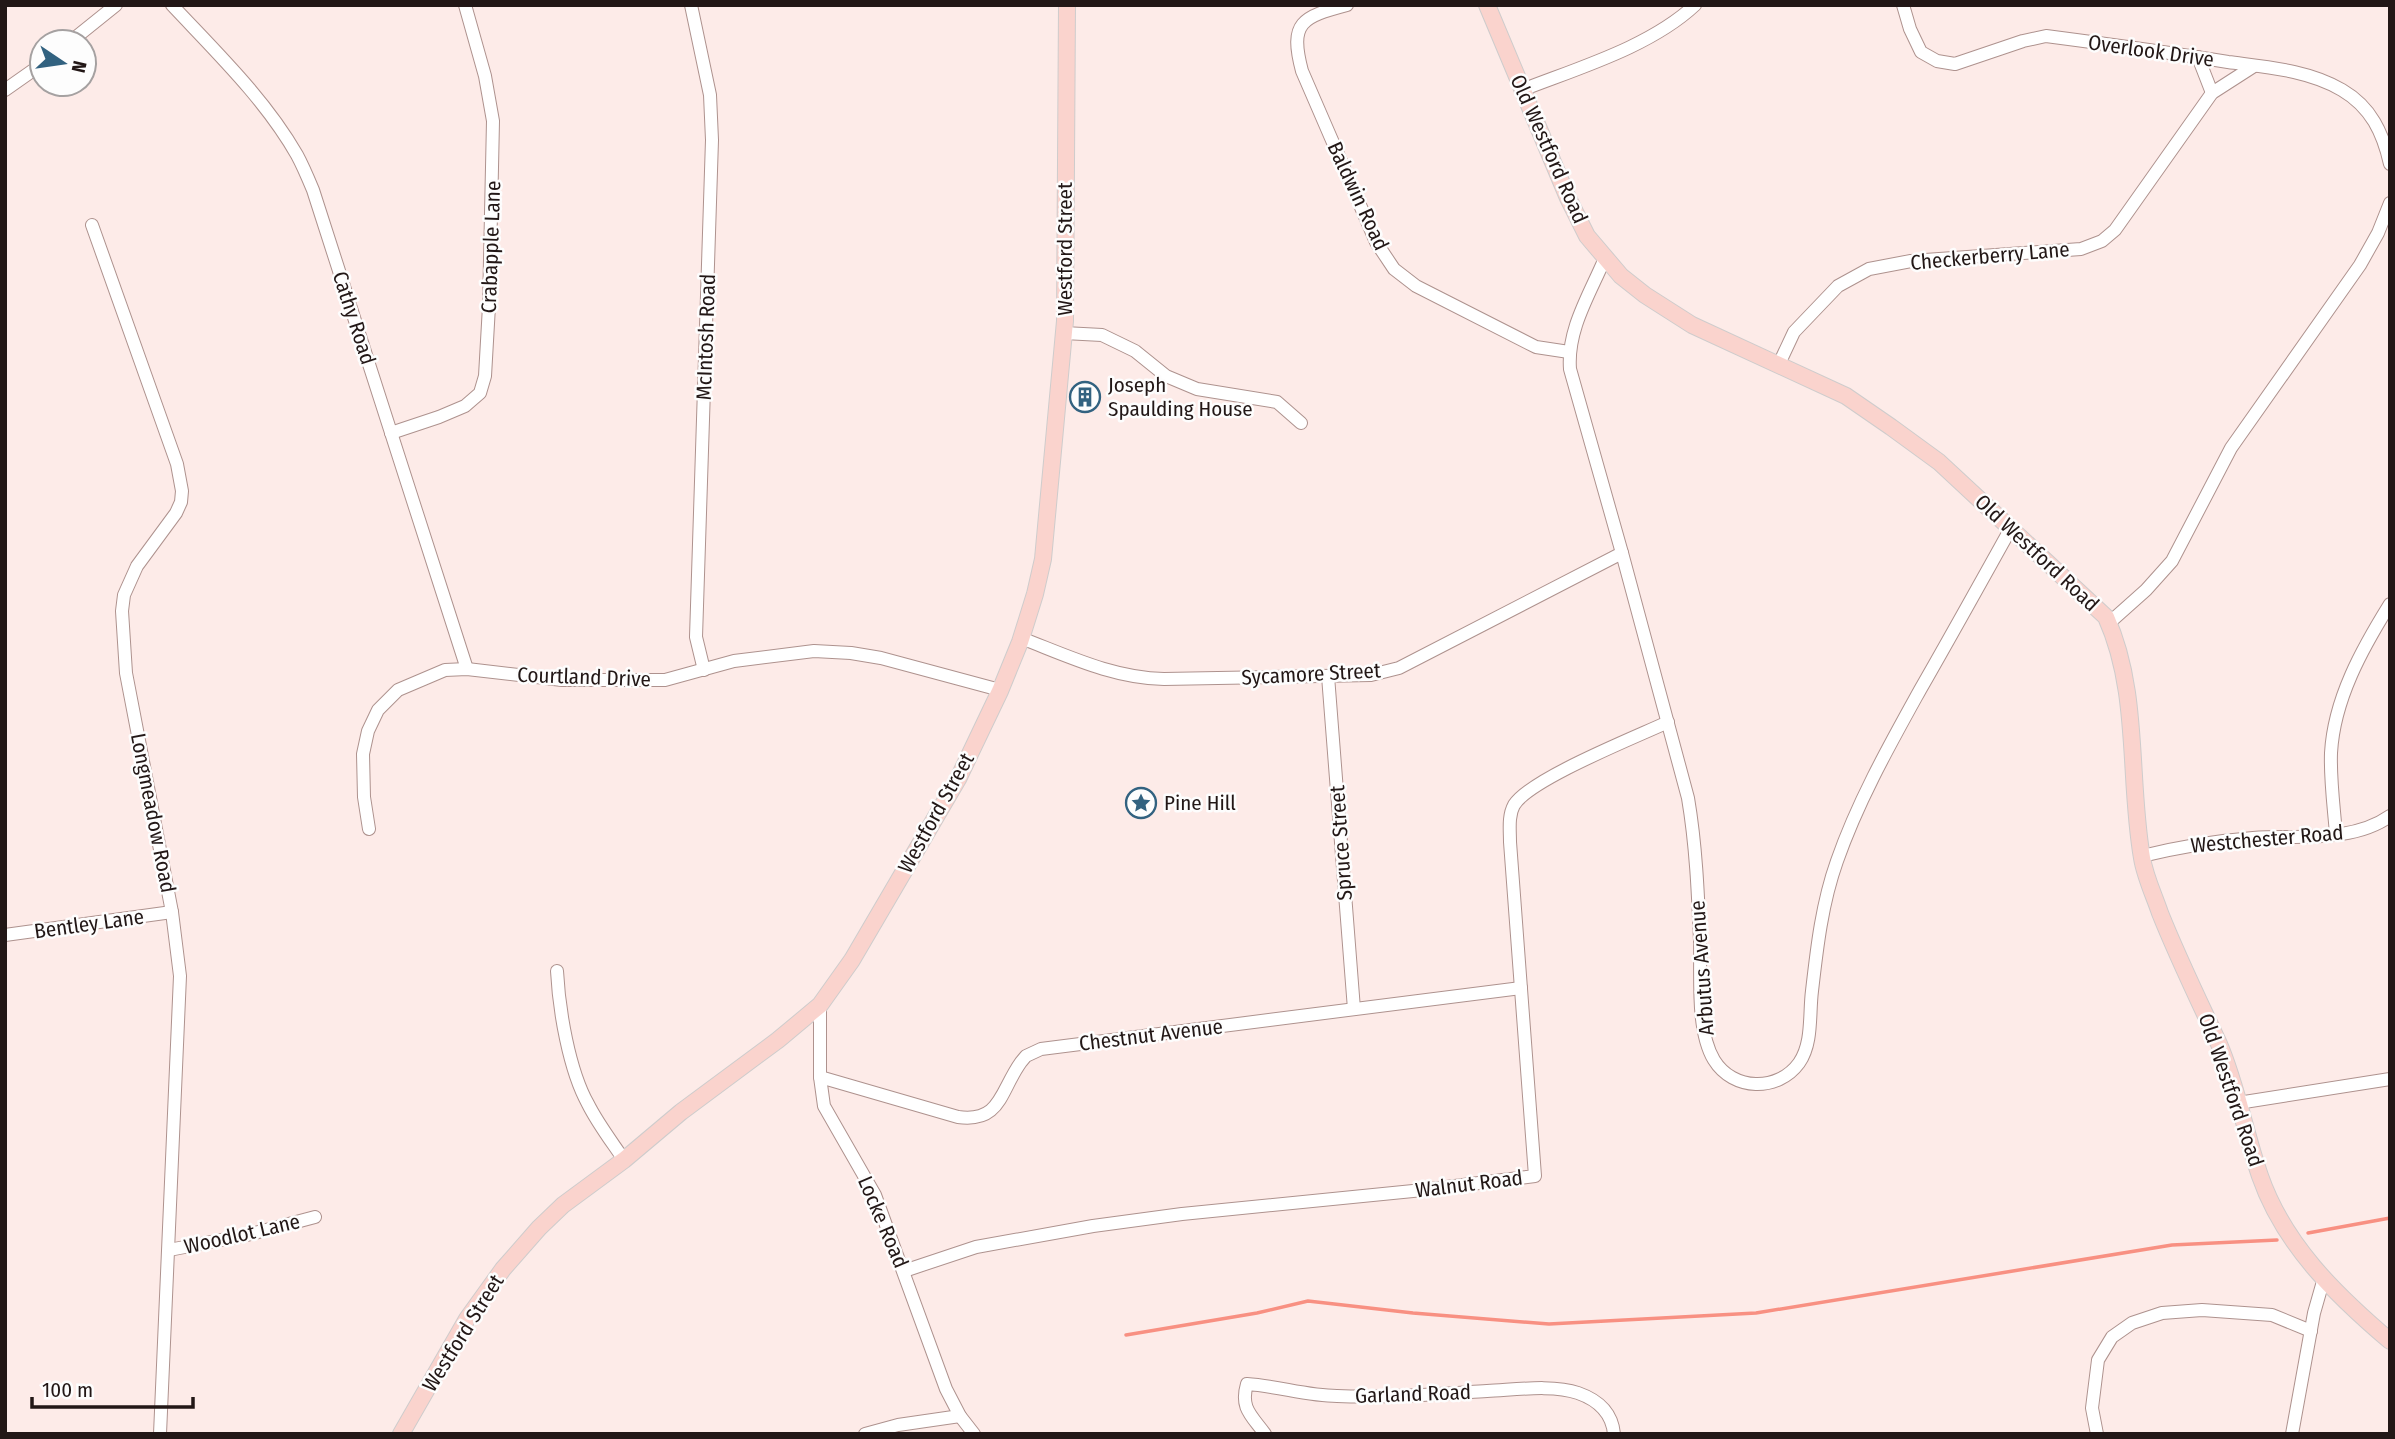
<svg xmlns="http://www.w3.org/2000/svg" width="2395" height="1439" font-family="'Fira Sans Condensed',sans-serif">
<rect width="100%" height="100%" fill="#fdebe8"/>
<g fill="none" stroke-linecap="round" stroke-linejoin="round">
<g stroke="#f89082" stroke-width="3.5">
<polyline points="2308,1233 2390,1218"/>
<polyline points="1126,1335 1257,1313 1308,1301 1413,1313 1549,1324 1756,1313 2172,1245 2277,1240"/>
</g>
<g stroke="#ae928e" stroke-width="14">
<g id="minor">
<path d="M172 5C216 52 265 99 297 155 303 166 308 178 313 190L467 669"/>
<polyline points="691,5 710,95 712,140 696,637 704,670"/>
<path d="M1347 5C1302 17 1289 22 1302 71L1376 242 1394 269 1416 286 1536 347 1569 352"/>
<path d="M1903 5 1910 29 1921 52 1937 61 1955 64 2023 41 2046 36C2107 44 2167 52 2228 62 2265 67 2309 70 2342 90 2371 107 2383 133 2390 164"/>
<polyline points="70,42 116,5"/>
<polyline points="2198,57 2212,93"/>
<polyline points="5,90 42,64"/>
<path d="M1522 90C1578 68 1650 47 1695 5"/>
<polyline points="92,225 177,464 182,491 181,502 176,513 137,566 124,595 122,611 126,673 172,912 180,976 160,1434"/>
<path d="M1605 258C1590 294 1567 329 1570 369L1622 553 1688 798C1696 845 1698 893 1700 941 1701 976 1696 1030 1714 1060 1733 1091 1778 1092 1799 1063 1813 1043 1809 1014 1812 991 1817 947 1822 903 1837 861 1858 801 1889 746 1920 690 1951 636 1981 582 2011 528"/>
<polyline points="1064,333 1102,335 1135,351 1166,376 1197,389 1277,402 1301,423"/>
<polyline points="1779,364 1794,332 1838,286 1869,269 1911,261 2081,249 2102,241 2115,230 2212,93 2254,66"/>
<polyline points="391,433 439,417 465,406 480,393 485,376 489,306 493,121 485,76 465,5"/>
<polyline points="2109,623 2146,590 2172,561 2231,448 2360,265 2378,233 2390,203"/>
<path d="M1021 638C1068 656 1113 678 1164 679L1371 675 1399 668 1622 553"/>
<polyline points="1328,676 1354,1009"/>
<polyline points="369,829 364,797 363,754 368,731 378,710 398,690 445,670 467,669 562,680 665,680 734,661 814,651 851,653 881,658 1000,690"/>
<path d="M2336 834C2334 808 2330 780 2331 753 2334 699 2362 649 2390 604"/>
<path d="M2142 856C2179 847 2215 841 2253 838 2297 835 2352 843 2390 816"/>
<polyline points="5,935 172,912"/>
<path d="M557 971C559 1010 569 1070 588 1104 598 1124 612 1142 624 1160"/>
<polyline points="820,1005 820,1077 824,1106 875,1195 946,1389 960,1416 974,1434"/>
<path d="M820 1077 958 1117C1001 1123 1000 1091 1021 1062L1026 1056 1041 1049 1521 988"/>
<polyline points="2238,1103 2390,1079"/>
<polyline points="169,1250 247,1235 315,1217"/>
<path d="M904 1271 976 1247 1093 1226 1182 1214 1423 1190 1535 1176 1510 842C1510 830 1508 816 1514 805 1530 779 1636 737 1668 722"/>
<polyline points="865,1434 898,1425 960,1416"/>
<path d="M1265 1434C1251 1415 1240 1408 1247 1384 1278 1386 1307 1396 1337 1396 1387 1398 1438 1394 1487 1391 1513 1390 1553 1384 1578 1393 1598 1400 1612 1412 1614 1434"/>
<polyline points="2097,1434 2092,1408 2098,1360 2112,1337 2132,1323 2162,1313 2202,1310 2272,1315 2311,1331"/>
<polyline points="2292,1434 2314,1313 2324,1278"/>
</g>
</g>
<g stroke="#cecccc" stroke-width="18">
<g id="major">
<path d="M1487 5 1568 198 1587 236 1621 276 1645 295 1692 325 1846 396 1891 427 1939 462 2106 617C2140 692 2128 778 2142 858 2145 877 2154 895 2160 913 2178 958 2199 1001 2219 1044 2237 1086 2245 1133 2260 1176 2284 1245 2336 1295 2390 1341"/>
<polyline points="401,1434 467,1319 503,1269 539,1228 563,1205 624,1160 681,1112 778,1040 820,1005 852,960 958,779 1000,691 1020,642 1035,594 1043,559 1065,321 1067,5"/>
</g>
</g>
<use href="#minor" stroke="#fff" stroke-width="12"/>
<use href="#major" stroke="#fad3cd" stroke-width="16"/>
</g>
<defs>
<g id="building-ring" transform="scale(1.575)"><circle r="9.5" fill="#fdfdfd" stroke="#326280" stroke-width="1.5"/><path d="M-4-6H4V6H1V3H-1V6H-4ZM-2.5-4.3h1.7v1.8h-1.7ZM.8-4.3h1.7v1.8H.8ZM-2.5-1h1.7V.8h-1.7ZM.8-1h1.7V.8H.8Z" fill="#326280"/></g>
<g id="sight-ring" transform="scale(1.575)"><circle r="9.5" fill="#fdfdfd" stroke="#326280" stroke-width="1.5"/><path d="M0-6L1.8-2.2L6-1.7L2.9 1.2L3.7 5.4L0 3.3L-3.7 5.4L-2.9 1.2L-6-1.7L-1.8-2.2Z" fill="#326280"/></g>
</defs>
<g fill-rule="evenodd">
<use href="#building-ring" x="1085" y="397"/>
<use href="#sight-ring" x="1141" y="803"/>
</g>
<g text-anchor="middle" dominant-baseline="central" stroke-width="5" stroke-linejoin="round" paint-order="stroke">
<g font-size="21" fill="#221716" stroke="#fdfdfd">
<text transform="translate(2151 51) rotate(8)">Overlook Drive</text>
<text transform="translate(1549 149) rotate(66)">Old Westford Road</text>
<text transform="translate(1358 196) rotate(65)">Baldwin Road</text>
<text transform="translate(491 247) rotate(-88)">Crabapple Lane</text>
<text transform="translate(1065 249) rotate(-90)">Westford Street</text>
<text transform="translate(1990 256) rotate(-5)">Checkerberry Lane</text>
<text transform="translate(354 318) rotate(72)">Cathy Road</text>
<text transform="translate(706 337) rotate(-88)">McIntosh Road</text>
<text transform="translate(2037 553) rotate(43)">Old Westford Road</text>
<text transform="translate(1311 674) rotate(-3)">Sycamore Street</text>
<text transform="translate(584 677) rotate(2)">Courtland Drive</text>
<text transform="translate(153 813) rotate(79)">Longmeadow Road</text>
<text transform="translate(936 813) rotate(-61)">Westford Street</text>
<text transform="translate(2267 839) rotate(-5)">Westchester Road</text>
<text transform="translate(1341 843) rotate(-94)">Spruce Street</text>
<text transform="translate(89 924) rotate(-8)">Bentley Lane</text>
<text transform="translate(1702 968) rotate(-94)">Arbutus Avenue</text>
<text transform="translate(1151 1035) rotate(-7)">Chestnut Avenue</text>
<text transform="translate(2231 1090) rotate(71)">Old Westford Road</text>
<text transform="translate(1469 1184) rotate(-7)">Walnut Road</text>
<text transform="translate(883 1222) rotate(67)">Locke Road</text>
<text transform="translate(242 1234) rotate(-13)">Woodlot Lane</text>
<text transform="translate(463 1333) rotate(-58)">Westford Street</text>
<text transform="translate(1413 1394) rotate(-2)">Garland Road</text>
</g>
<g font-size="21" fill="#221716" stroke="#fdfdfd" text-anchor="start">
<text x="1108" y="385">Joseph<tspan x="1108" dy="24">Spaulding House</tspan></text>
<text x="1164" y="803">Pine Hill</text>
</g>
</g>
<rect width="2395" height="1439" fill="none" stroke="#221716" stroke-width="14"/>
<g transform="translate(63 63) rotate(103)"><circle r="33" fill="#fdfdfd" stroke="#a5a1a1" stroke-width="2"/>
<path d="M0-5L12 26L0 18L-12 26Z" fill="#326280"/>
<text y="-10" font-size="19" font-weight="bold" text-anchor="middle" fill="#221716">N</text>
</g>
<path d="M32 1397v10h161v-10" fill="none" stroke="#221716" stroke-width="3.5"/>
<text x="42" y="1397" font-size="21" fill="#221716" stroke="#fdfdfd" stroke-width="5" paint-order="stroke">100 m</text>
</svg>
